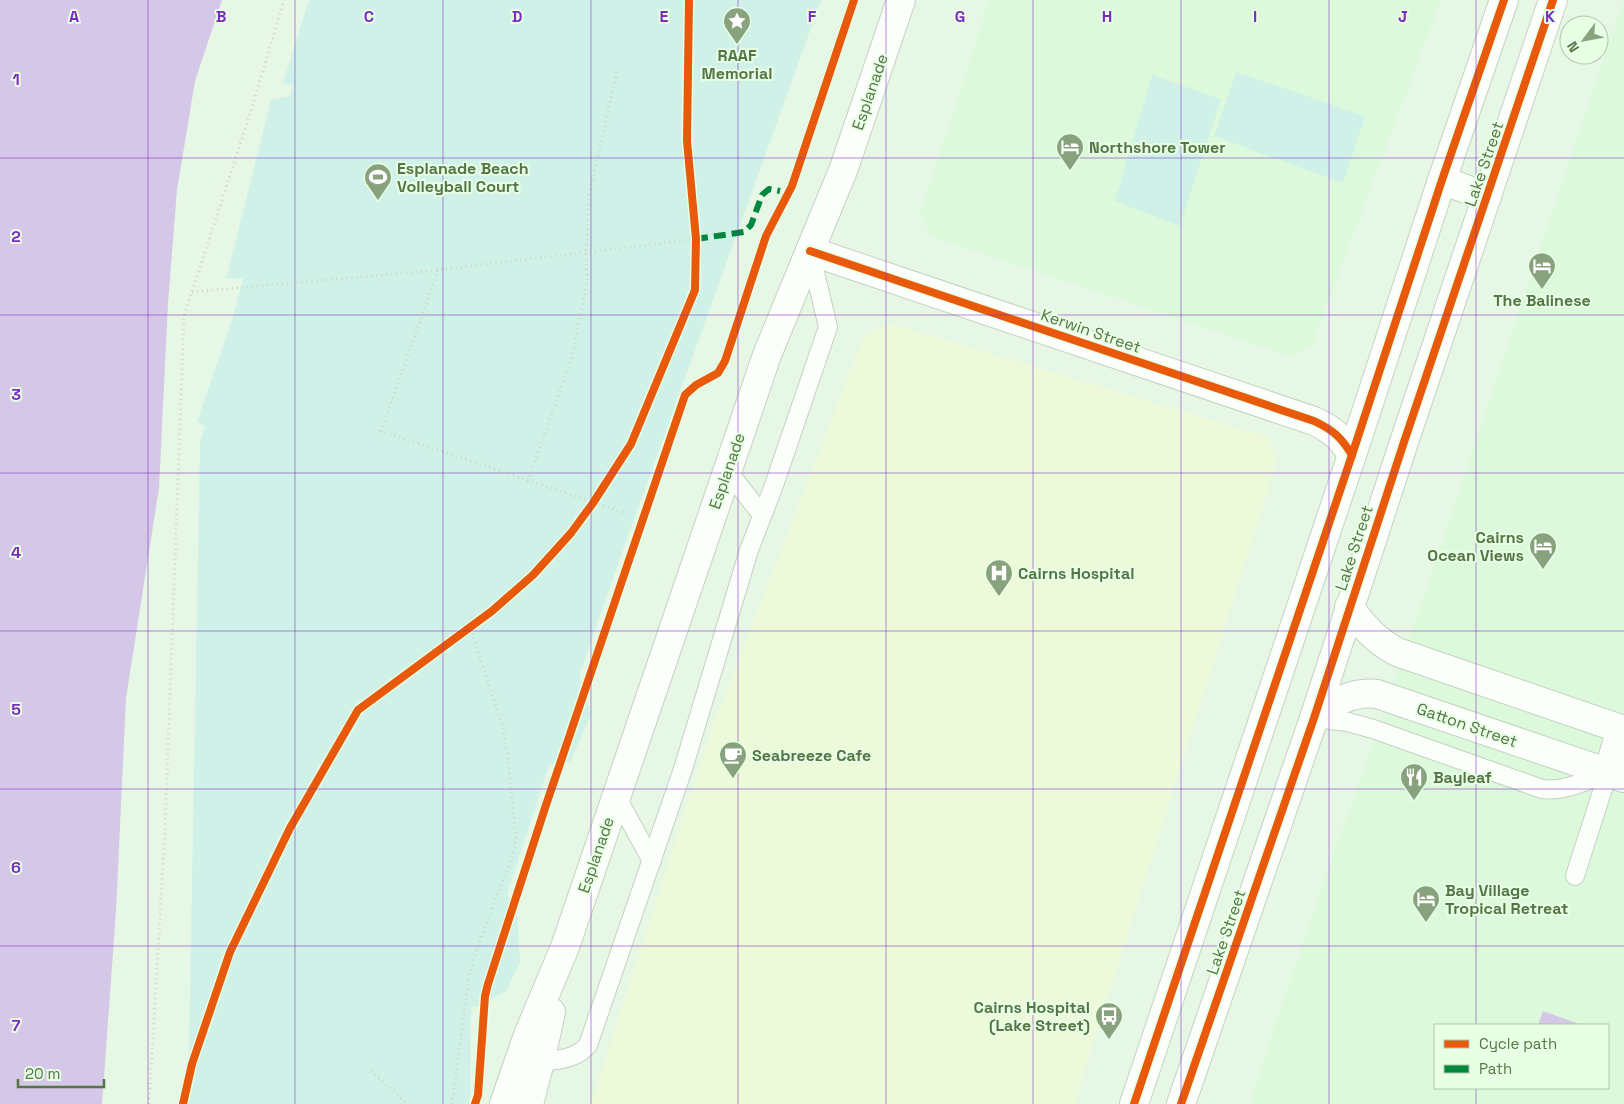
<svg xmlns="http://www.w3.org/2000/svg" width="1624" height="1104" font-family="'Space Grotesk',sans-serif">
<rect width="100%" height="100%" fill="#e6f7e5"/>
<g fill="#ddf9db" fill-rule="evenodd">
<polygon points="989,0 1441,0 1311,348 1291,356 931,236 920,215"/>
<path d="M1624 0V1104H1249L1285 994 1426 589ZM1435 1025H1608V1088H1435Z"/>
</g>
<polygon fill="#edfada" points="889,323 1268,437 1277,461 1074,1104 591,1104 710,734 864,336"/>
<g fill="#cff1e7">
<polygon points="309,0 821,0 623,550 579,676 591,714 570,762 549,765 507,894 517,913 520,962 506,991 478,1006 471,1007 470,1097 468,1104 188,1104 200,443 205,426 197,422 233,317 243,278 226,279 271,100 290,96 293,85 283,83"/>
<polygon points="1236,72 1365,116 1343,183 1214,136"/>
<polygon points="1152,75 1221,99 1180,226 1115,201"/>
</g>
<g fill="#d4c7e7">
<polygon points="0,0 222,0 195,81 177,190 168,303 159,488 126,698 116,911 102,1104 0,1104"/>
<polygon points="1543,1011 1582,1025 1538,1025"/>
</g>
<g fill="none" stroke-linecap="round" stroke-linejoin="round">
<g stroke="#c2d3be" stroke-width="20">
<g id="service">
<polyline points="727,470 762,515"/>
<path d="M1314 718 1348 722 1373 729 1542 789C1565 792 1587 780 1608 773"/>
<polyline points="616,796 652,861"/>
<polyline points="1575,876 1608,773"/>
<path d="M540 1062C557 1060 577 1059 588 1045L683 769 749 550 773 488 828 327 810 251"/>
</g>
</g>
<g stroke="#c2d3be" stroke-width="30">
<path id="minor" d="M810 251 1314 421C1333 430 1341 437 1352 455"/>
</g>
<g stroke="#c2d3be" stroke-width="30">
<g id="tertiary">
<path d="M1349 607C1364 627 1375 640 1397 652L1624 730"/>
<path d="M1314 718C1332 703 1352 691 1377 694L1624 778"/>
<polyline points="1608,773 1621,729"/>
<polyline points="504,1104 528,1035 565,947 767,355 844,168 901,0"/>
<polyline points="529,1104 540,1062 551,1012"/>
</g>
</g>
<g stroke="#c3d5bf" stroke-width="30">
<g id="secondary">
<polyline points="1442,180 1487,197"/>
<polyline points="1134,1104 1352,455 1442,180 1504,0"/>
<polyline points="1181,1104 1314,718 1404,442 1553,0"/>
</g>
</g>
<g stroke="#ccd7c7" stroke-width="3" stroke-dasharray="1 4" stroke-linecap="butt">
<polyline points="438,270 381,431 625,513"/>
<polyline points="192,292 438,270 696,239"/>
<polyline points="528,481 572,357 587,282 586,252 589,197 617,71"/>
<polyline points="371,1071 408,1104"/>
<polyline points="149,1104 165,829 184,316 251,111 284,0"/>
<polyline points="452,1104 469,976 477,948 514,851 516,841 508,756 502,724 470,628"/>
</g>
<use href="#service" stroke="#fbfefb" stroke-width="18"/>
<use href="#minor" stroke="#fbfefb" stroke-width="28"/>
<use href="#tertiary" stroke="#fbfefb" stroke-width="28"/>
<use href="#secondary" stroke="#fbfefb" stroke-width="28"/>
<polyline stroke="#00873e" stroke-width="6" stroke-dasharray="12 6" stroke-linecap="butt" points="696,239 744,232 751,225 762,195 769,189 780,191"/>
<g stroke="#e8ffe6" stroke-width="11">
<g id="cycleway">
<path d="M810 251 1314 421C1333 430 1341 437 1352 455"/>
<polyline points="183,1104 192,1064 230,952 290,828 358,710 492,611 533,575 571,533 593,503 631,444 695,290 696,239 687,141 689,0"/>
<polyline points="475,1104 478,1095 485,996 488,984 545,808 685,395 696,385 718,373 725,361 766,236 792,186 854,0"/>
<polyline points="1134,1104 1352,455 1442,180 1504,0"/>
<polyline points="1181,1104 1314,718 1404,442 1553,0"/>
</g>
</g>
<use href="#cycleway" stroke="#e8590c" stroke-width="8"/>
</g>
<path fill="none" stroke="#7b2cbf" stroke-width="1" stroke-opacity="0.55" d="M148 0V1104M295 0V1104M443 0V1104M591 0V1104M738 0V1104M886 0V1104M1033 0V1104M1181 0V1104M1329 0V1104M1476 0V1025M0 158H1624M0 315H1624M0 473H1624M0 631H1624M0 789H1624M0 946H1624M1476 1088V1104"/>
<defs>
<g id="sight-pin" transform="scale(1.4375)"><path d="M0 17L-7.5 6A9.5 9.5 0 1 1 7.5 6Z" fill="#87a27d" stroke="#e8ffe6"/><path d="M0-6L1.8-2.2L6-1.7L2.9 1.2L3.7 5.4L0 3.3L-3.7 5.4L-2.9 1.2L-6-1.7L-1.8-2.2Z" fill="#fff"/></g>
<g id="hotel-pin" transform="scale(1.4375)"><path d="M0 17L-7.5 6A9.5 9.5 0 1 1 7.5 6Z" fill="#87a27d" stroke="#e8ffe6"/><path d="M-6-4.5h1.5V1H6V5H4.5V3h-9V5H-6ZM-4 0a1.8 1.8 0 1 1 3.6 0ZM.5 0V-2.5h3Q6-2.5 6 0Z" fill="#fff"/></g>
<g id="stadium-pin" transform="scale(1.4375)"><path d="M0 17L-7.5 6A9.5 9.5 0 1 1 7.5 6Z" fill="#87a27d" stroke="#e8ffe6"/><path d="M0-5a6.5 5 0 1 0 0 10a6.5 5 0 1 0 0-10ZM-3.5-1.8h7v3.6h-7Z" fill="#fff"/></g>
<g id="hospital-pin" transform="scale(1.4375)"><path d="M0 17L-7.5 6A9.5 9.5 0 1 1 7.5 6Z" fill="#87a27d" stroke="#e8ffe6"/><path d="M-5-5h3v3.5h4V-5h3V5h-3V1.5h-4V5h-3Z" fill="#fff"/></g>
<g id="cafe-pin" transform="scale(1.4375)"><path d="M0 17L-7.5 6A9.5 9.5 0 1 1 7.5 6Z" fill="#87a27d" stroke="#e8ffe6"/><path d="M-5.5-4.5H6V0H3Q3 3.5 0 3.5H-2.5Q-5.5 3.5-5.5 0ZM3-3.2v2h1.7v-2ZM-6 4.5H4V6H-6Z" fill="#fff"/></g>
<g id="restaurant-pin" transform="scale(1.4375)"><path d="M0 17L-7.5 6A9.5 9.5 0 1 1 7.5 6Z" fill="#87a27d" stroke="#e8ffe6"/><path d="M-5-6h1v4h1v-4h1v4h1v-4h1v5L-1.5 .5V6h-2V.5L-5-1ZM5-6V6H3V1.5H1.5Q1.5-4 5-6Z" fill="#fff"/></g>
<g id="bus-pin" transform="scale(1.4375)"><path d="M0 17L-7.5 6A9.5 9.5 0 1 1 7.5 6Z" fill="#87a27d" stroke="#e8ffe6"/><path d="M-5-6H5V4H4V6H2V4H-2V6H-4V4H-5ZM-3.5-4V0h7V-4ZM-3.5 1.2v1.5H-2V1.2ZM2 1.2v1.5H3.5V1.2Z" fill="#fff"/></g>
</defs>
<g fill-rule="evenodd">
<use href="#sight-pin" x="737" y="21"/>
<use href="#hotel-pin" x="1070" y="147"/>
<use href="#stadium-pin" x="378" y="177"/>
<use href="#hotel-pin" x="1542" y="266"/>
<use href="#hotel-pin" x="1543" y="546"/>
<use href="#hospital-pin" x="999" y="573"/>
<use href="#cafe-pin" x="733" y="755"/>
<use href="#restaurant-pin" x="1414" y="777"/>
<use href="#hotel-pin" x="1426" y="899"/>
<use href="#bus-pin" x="1109" y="1016"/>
</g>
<g text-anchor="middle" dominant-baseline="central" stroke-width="4" stroke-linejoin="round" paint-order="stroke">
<g font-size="16" font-weight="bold" fill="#547545" stroke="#e8ffe6" text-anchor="start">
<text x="737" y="55" text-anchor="middle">RAAF<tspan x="737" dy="18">Memorial</tspan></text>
<text x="1089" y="147">Northshore Tower</text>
<text x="397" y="168">Esplanade Beach<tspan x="397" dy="18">Volleyball Court</tspan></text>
<text x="1542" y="300" text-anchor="middle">The Balinese</text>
<text x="1524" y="537" text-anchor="end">Cairns<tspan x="1524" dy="18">Ocean Views</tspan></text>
<text x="1018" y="573">Cairns Hospital</text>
<text x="752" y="755">Seabreeze Cafe</text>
<text x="1433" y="777">Bayleaf</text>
<text x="1445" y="890">Bay Village<tspan x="1445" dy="18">Tropical Retreat</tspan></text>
<text x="1090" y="1007" text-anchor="end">Cairns Hospital<tspan x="1090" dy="18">(Lake Street)</tspan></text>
</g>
<g font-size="16" fill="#547545" stroke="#e8ffe6">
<text transform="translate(870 92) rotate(-71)">Esplanade</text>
<text transform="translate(1484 164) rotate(-71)">Lake Street</text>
<text transform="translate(1091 331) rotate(19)">Kerwin Street</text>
<text transform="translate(727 471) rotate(-71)">Esplanade</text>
<text transform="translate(1354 548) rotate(-72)">Lake Street</text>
<text transform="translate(1467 725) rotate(19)">Gatton Street</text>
<text transform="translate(596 855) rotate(-71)">Esplanade</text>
<text transform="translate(1226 932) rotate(-71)">Lake Street</text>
</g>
</g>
<g font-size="16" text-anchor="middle" font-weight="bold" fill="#7b2cbf" stroke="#e8ffe6" stroke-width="4" stroke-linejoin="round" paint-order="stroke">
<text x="74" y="22">A</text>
<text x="221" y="22">B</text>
<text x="369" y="22">C</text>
<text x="517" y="22">D</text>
<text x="664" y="22">E</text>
<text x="812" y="22">F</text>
<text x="960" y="22">G</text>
<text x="1107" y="22">H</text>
<text x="1255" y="22">I</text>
<text x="1403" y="22">J</text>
<text x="1550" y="22">K</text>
<text x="16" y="85">1</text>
<text x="16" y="242">2</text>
<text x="16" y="400">3</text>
<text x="16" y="558">4</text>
<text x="16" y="715">5</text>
<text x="16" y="873">6</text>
<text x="16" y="1031">7</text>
</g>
<rect x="1434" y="1024" width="175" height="65" fill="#e8ffe6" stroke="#adc8a6"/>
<rect x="1444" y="1040" width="25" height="8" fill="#e8590c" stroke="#adc8a6"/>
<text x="1479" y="1049" font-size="15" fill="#547545">Cycle path</text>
<rect x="1444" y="1065" width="25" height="8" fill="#00873e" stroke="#adc8a6"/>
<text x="1479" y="1074" font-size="15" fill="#547545">Path</text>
<g transform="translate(1584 40) rotate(238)"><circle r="24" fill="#e8ffe6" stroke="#adc8a6"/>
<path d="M0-4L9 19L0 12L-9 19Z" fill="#87a27d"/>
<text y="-8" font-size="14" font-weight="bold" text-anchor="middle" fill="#547545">N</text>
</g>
<path d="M18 1079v8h86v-8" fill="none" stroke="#547545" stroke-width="2.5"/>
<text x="25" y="1079" font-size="15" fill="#547545" stroke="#e8ffe6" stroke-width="4" paint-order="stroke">20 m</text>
</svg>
